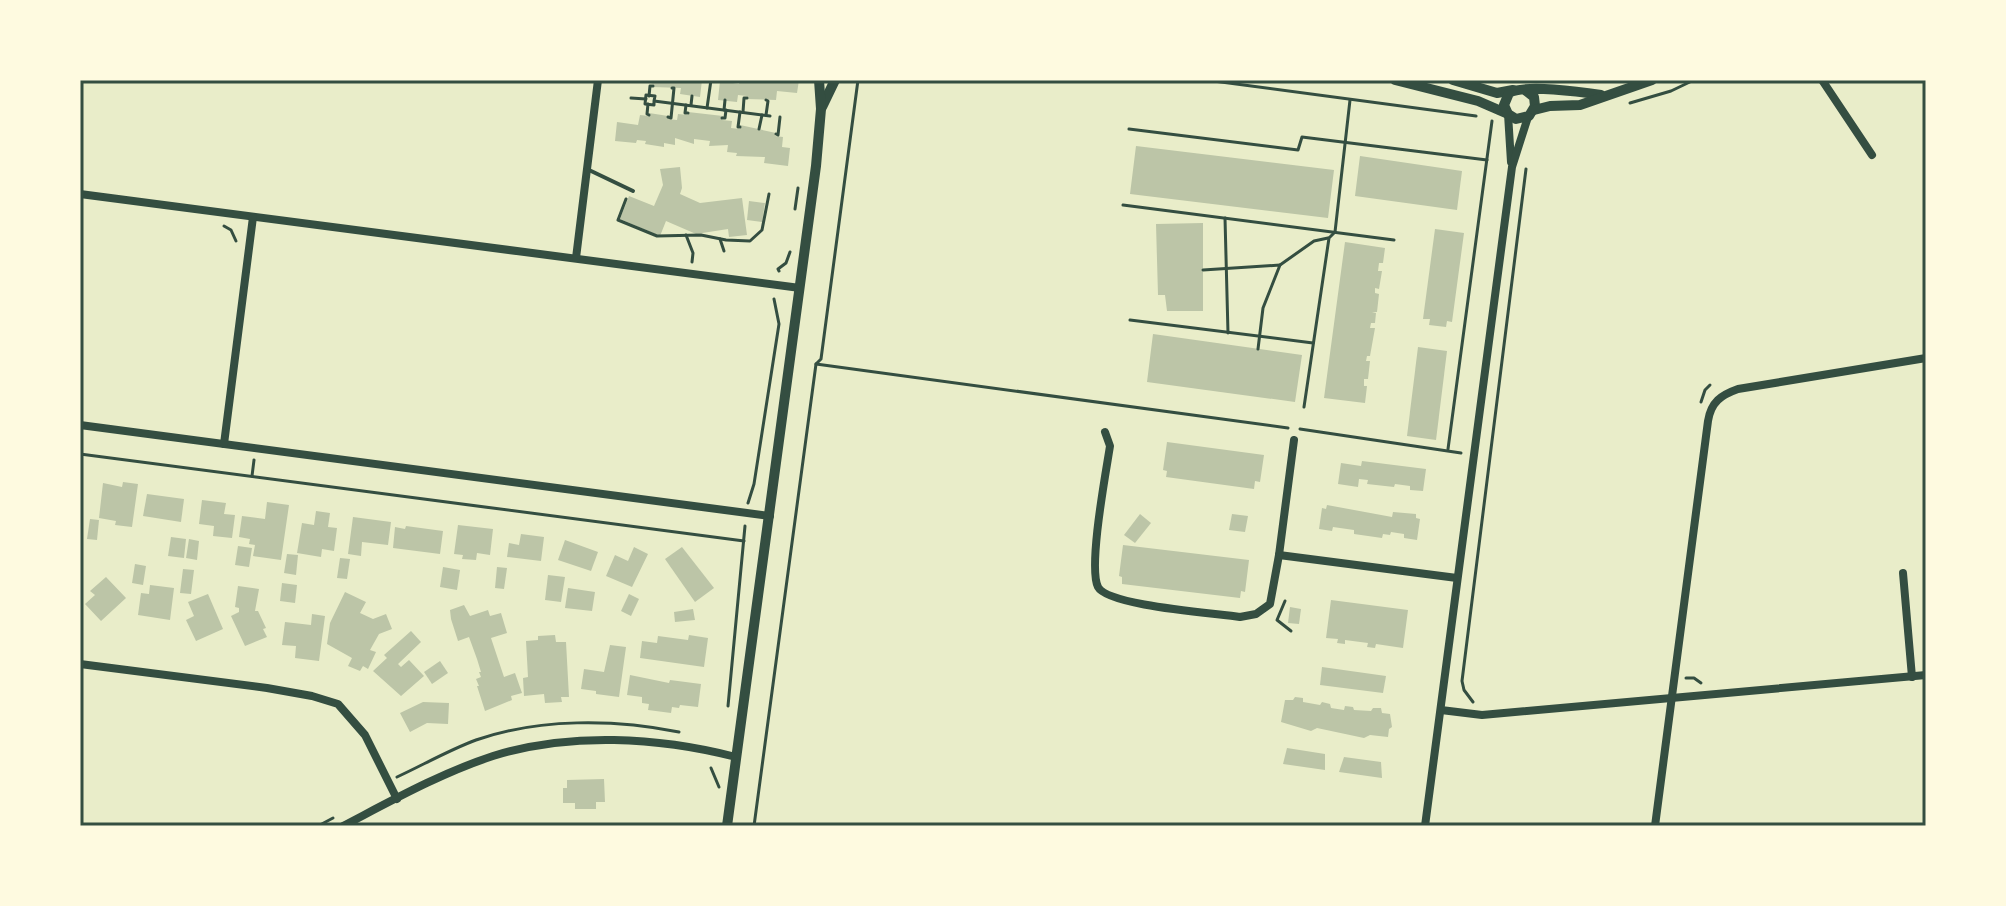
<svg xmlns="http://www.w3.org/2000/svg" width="2006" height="906" font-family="'Space Grotesk',sans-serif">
<rect width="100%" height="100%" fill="#e9edc9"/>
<g fill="#bcc5a7">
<polygon points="639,80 702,80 700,97 680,94 681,88 653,87 653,84"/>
<polygon points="740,80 799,80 797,93 777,91 776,100 747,99 747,96 738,95 737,102 718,100 720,81 739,84"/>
<polygon points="688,112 723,116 722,120 732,121 731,128 740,129 740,125 776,133 775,136 783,137 782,147 790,148 788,166 764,163 765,157 736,156 737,153 727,152 728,145 709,146 710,141 694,139 694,144 675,138 675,145 664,143 664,147 645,144 646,141 637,140 636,143 615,141 617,122 638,125 640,115 649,116 649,113 668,116 668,119 677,120 678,114 688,115"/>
<polygon points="1136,146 1334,170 1328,218 1130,194"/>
<polygon points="1360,156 1462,171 1457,210 1355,196"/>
<polygon points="680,167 682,188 680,194 700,203 742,198 747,235 729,237 728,229 696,234 666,221 660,236 620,219 629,196 654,206 663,185 660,169"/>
<polygon points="749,201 765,203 762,222 747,220"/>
<polygon points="1203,223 1203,311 1167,311 1165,295 1158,295 1156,224"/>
<polygon points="1435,229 1464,233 1452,322 1447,321 1446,327 1429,325 1430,319 1423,319"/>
<polygon points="1345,242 1385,248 1383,263 1379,263 1378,271 1382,271 1379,289 1375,288 1375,293 1379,294 1377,312 1372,312 1376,313 1375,323 1371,323 1370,328 1375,328 1370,356 1367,356 1366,361 1370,361 1368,379 1364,379 1364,386 1367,386 1365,403 1324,398"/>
<polygon points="1153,334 1302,355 1295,402 1147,382"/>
<polygon points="1418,347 1447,351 1436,440 1407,436"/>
<polygon points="1167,442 1264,455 1260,482 1255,481 1254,489 1166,477 1167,471 1163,470"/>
<polygon points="1362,461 1426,469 1423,491 1410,490 1410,486 1395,484 1394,487 1367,484 1368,480 1359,479 1358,487 1338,484 1341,463 1361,466"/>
<polygon points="123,482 138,484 132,527 115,525 116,521 99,518 103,483 122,487"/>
<polygon points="147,494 184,499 181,522 143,516"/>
<polygon points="202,500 226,503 224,514 235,515 232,538 213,536 214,526 199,524"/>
<polygon points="267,502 289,505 281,560 253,556 255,545 249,544 250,539 239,537 242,516 265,519"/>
<polygon points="1327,505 1392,517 1393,512 1416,514 1416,518 1420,519 1417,540 1404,538 1404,534 1391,532 1390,535 1383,534 1382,538 1354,534 1354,530 1333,527 1332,531 1319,529 1322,508 1326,509"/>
<polygon points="316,511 330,513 328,527 337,528 334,551 322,549 321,557 297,553 302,523 314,525"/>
<polygon points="1140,514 1151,523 1135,543 1124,535"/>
<polygon points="1232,514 1248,516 1245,532 1229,530"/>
<polygon points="353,517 391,522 388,545 362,542 361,556 348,554"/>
<polygon points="90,519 99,520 97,540 87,539"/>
<polygon points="458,525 493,529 490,555 477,553 476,560 462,559 463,555 454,554"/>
<polygon points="406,526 443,531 440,554 393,548 395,527 405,529"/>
<polygon points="521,534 544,537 541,561 507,557 509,543 519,545"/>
<polygon points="171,537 186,539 184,558 168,556"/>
<polygon points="189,539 199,541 197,560 186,558"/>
<polygon points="565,540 598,552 591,571 558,560"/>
<polygon points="1123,545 1249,560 1245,592 1241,591 1240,598 1122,584 1122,577 1119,576"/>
<polygon points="238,546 252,548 249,567 235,565"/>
<polygon points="634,547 648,554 632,587 606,576 615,555 628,561"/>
<polygon points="682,547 714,588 695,602 665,559"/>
<polygon points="287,554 298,555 296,575 284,573"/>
<polygon points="340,558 350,559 347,579 337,578"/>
<polygon points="135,564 146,566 143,585 132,583"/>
<polygon points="443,567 460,570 457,590 440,587"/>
<polygon points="497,567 507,568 504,589 495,588"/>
<polygon points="183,569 194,570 191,594 180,593"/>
<polygon points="548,575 565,577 561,602 545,600"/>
<polygon points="106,577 126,598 101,621 85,604 95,595 90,591"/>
<polygon points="282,583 297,585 295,603 280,601"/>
<polygon points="150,585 174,588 170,620 138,615 141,593 149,594"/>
<polygon points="238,586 259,589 255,611 258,611 266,628 263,629 267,637 245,646 231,616 239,612 239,608 235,607"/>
<polygon points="568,588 595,592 592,611 565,608"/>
<polygon points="345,592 366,602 360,613 373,619 386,614 392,629 379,634 370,650 376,652 368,669 363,666 360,671 348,666 352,658 327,644 330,623"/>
<polygon points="208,594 223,629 196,641 186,620 194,616 188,602"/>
<polygon points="629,594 639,599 631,616 621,611"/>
<polygon points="1331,600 1408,610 1403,648 1376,644 1375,648 1367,647 1368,643 1345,640 1345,644 1337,643 1338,639 1326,638"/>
<polygon points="464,605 470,616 488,610 490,616 501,613 507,633 491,638 504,677 515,673 522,693 511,696 512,700 485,711 477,686 479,686 476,679 481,677 479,672 481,672 477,659 469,637 458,641 451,619 450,610"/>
<polygon points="1290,607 1301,609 1299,624 1288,623"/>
<polygon points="693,609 695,620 675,622 674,612"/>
<polygon points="312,614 325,616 319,661 295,658 296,646 282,645 285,622 311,625"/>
<polygon points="411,631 421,642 398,664 401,667 409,660 424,676 401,696 373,671 387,658 384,655"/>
<polygon points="555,635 556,642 566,642 569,697 561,697 562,702 545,703 544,694 524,696 523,678 528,677 526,641 538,640 538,636"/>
<polygon points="689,635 708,638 704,667 640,658 642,641 657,643 658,636 688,640"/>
<polygon points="610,645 626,647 619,697 596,694 596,691 581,689 584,669 604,672"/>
<polygon points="440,661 448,673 432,684 424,672"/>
<polygon points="1322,667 1386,676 1383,693 1320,685"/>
<polygon points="630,675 669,683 670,680 701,684 698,707 680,705 679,708 672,707 671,713 648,710 649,704 642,703 642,697 627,695"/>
<polygon points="1295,697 1303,698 1303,702 1320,705 1322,702 1330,704 1331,708 1344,710 1345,706 1353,707 1354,710 1371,711 1373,708 1381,708 1382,713 1390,714 1392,727 1389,729 1388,737 1370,735 1364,738 1317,728 1311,731 1281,722 1285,700 1293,700"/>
<polygon points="423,702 449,703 448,724 427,723 410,732 400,713"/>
<polygon points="1287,748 1325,754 1325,770 1283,764"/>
<polygon points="1344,757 1381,762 1382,778 1339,772"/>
<polygon points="604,779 605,802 596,802 596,809 575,809 575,803 563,803 563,788 567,788 567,780"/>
</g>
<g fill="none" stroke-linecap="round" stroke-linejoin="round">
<g stroke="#344e41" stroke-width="3">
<polyline points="1206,80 1476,116"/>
<polyline points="649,96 650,86 653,86"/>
<polyline points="631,98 646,99"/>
<polyline points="766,100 768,101 766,115"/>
<polyline points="654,101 655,96 646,95 645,104 654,105 654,101 770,116"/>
<polyline points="1630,103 1671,91 1694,80"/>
<polyline points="648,104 647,114 649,115"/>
<polyline points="686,105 685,113 688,113"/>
<polyline points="691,105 692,96"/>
<polyline points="707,108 711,80"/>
<polyline points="724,110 725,100"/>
<polyline points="740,112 738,127 740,127"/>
<polyline points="743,112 744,98 747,98"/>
<polyline points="668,117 671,118 674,88 672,88"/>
<polyline points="722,118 725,118 726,110"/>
<polyline points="759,129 762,115"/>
<polyline points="1129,129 1298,150 1302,137 1487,160"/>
<polyline points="776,134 778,135 780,117"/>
<polyline points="626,199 618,220 657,236 701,235 726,240 750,241 762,230 769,194"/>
<polyline points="1123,205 1394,240"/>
<polyline points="795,209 798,188"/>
<polyline points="1225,218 1228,333"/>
<polyline points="224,226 231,230 236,241"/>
<polyline points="686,235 693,253 692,262"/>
<polyline points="720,239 724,251"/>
<polyline points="1280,265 1314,241 1328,238"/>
<polyline points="1203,270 1280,265 1263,308 1258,349"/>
<polyline points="779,271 778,269 786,263 790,252"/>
<polyline points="1130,320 1313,343"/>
<polyline points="816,364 1288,428"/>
<polyline points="1701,402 1705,390 1710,385"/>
<polyline points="1304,407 1329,238 1335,232 1350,100"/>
<polyline points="1300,429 1461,453"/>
<polyline points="1448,449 1492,121"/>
<polyline points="80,454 744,541"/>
<polyline points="252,476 254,460"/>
<polyline points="748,503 754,484 779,324 774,299"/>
<polyline points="1285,601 1277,620 1291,631"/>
<polyline points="1686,678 1694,678 1701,683"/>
<polyline points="1473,702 1464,690 1462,681 1526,169"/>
<polyline points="728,706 745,526"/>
<polyline points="711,768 719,787"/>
<path d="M397 777C423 765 449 750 476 740 539 718 615 719 679 732"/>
<polyline points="318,826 333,818"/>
<polyline points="754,826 816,364 821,359 858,80"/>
</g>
<polyline stroke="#344e41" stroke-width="4" points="589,170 633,191"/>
<g stroke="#344e41" stroke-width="8">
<polyline points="1822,80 1872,155"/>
<polyline points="1508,114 1511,162"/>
<polyline points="80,194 800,288"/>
<polyline points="576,258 598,80"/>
<polyline points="80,425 770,516"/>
<path d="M1105 432 1110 446C1106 472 1088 567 1098 587 1108 606 1215 613 1240 617L1256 614 1270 604 1279 555 1457 578"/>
<polyline points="224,444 253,217"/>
<polyline points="1279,555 1294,440"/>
<polyline points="1903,573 1912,677"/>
<polyline points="80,664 267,688 312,696 338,704 365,735 397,799"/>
<polyline points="1441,710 1482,715 1926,675"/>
<path d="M343 826C391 801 441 773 493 756 570 732 658 737 736 757"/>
<polyline points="1425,826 1512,167 1528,117"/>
<path d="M1655 826 1708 421C1711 402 1721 395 1738 389L1926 358"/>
</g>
<g stroke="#344e41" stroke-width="10">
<polyline points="1395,80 1478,101 1508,114"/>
<polyline points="1453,80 1497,93 1513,90"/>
<path d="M1525 90 1534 97 1535 106 1529 116 1516 119 1508 114 1504 105 1509 93C1524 84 1582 92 1601 95"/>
<polyline points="822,107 835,80"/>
<polyline points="1534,110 1550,106 1580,105 1652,80"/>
<polyline points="727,826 816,166 821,109 819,80"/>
</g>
</g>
<rect width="2006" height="906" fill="none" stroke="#fefae0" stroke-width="164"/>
<rect x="82" y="82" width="1842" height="742" fill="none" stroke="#344e41" stroke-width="3"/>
</svg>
